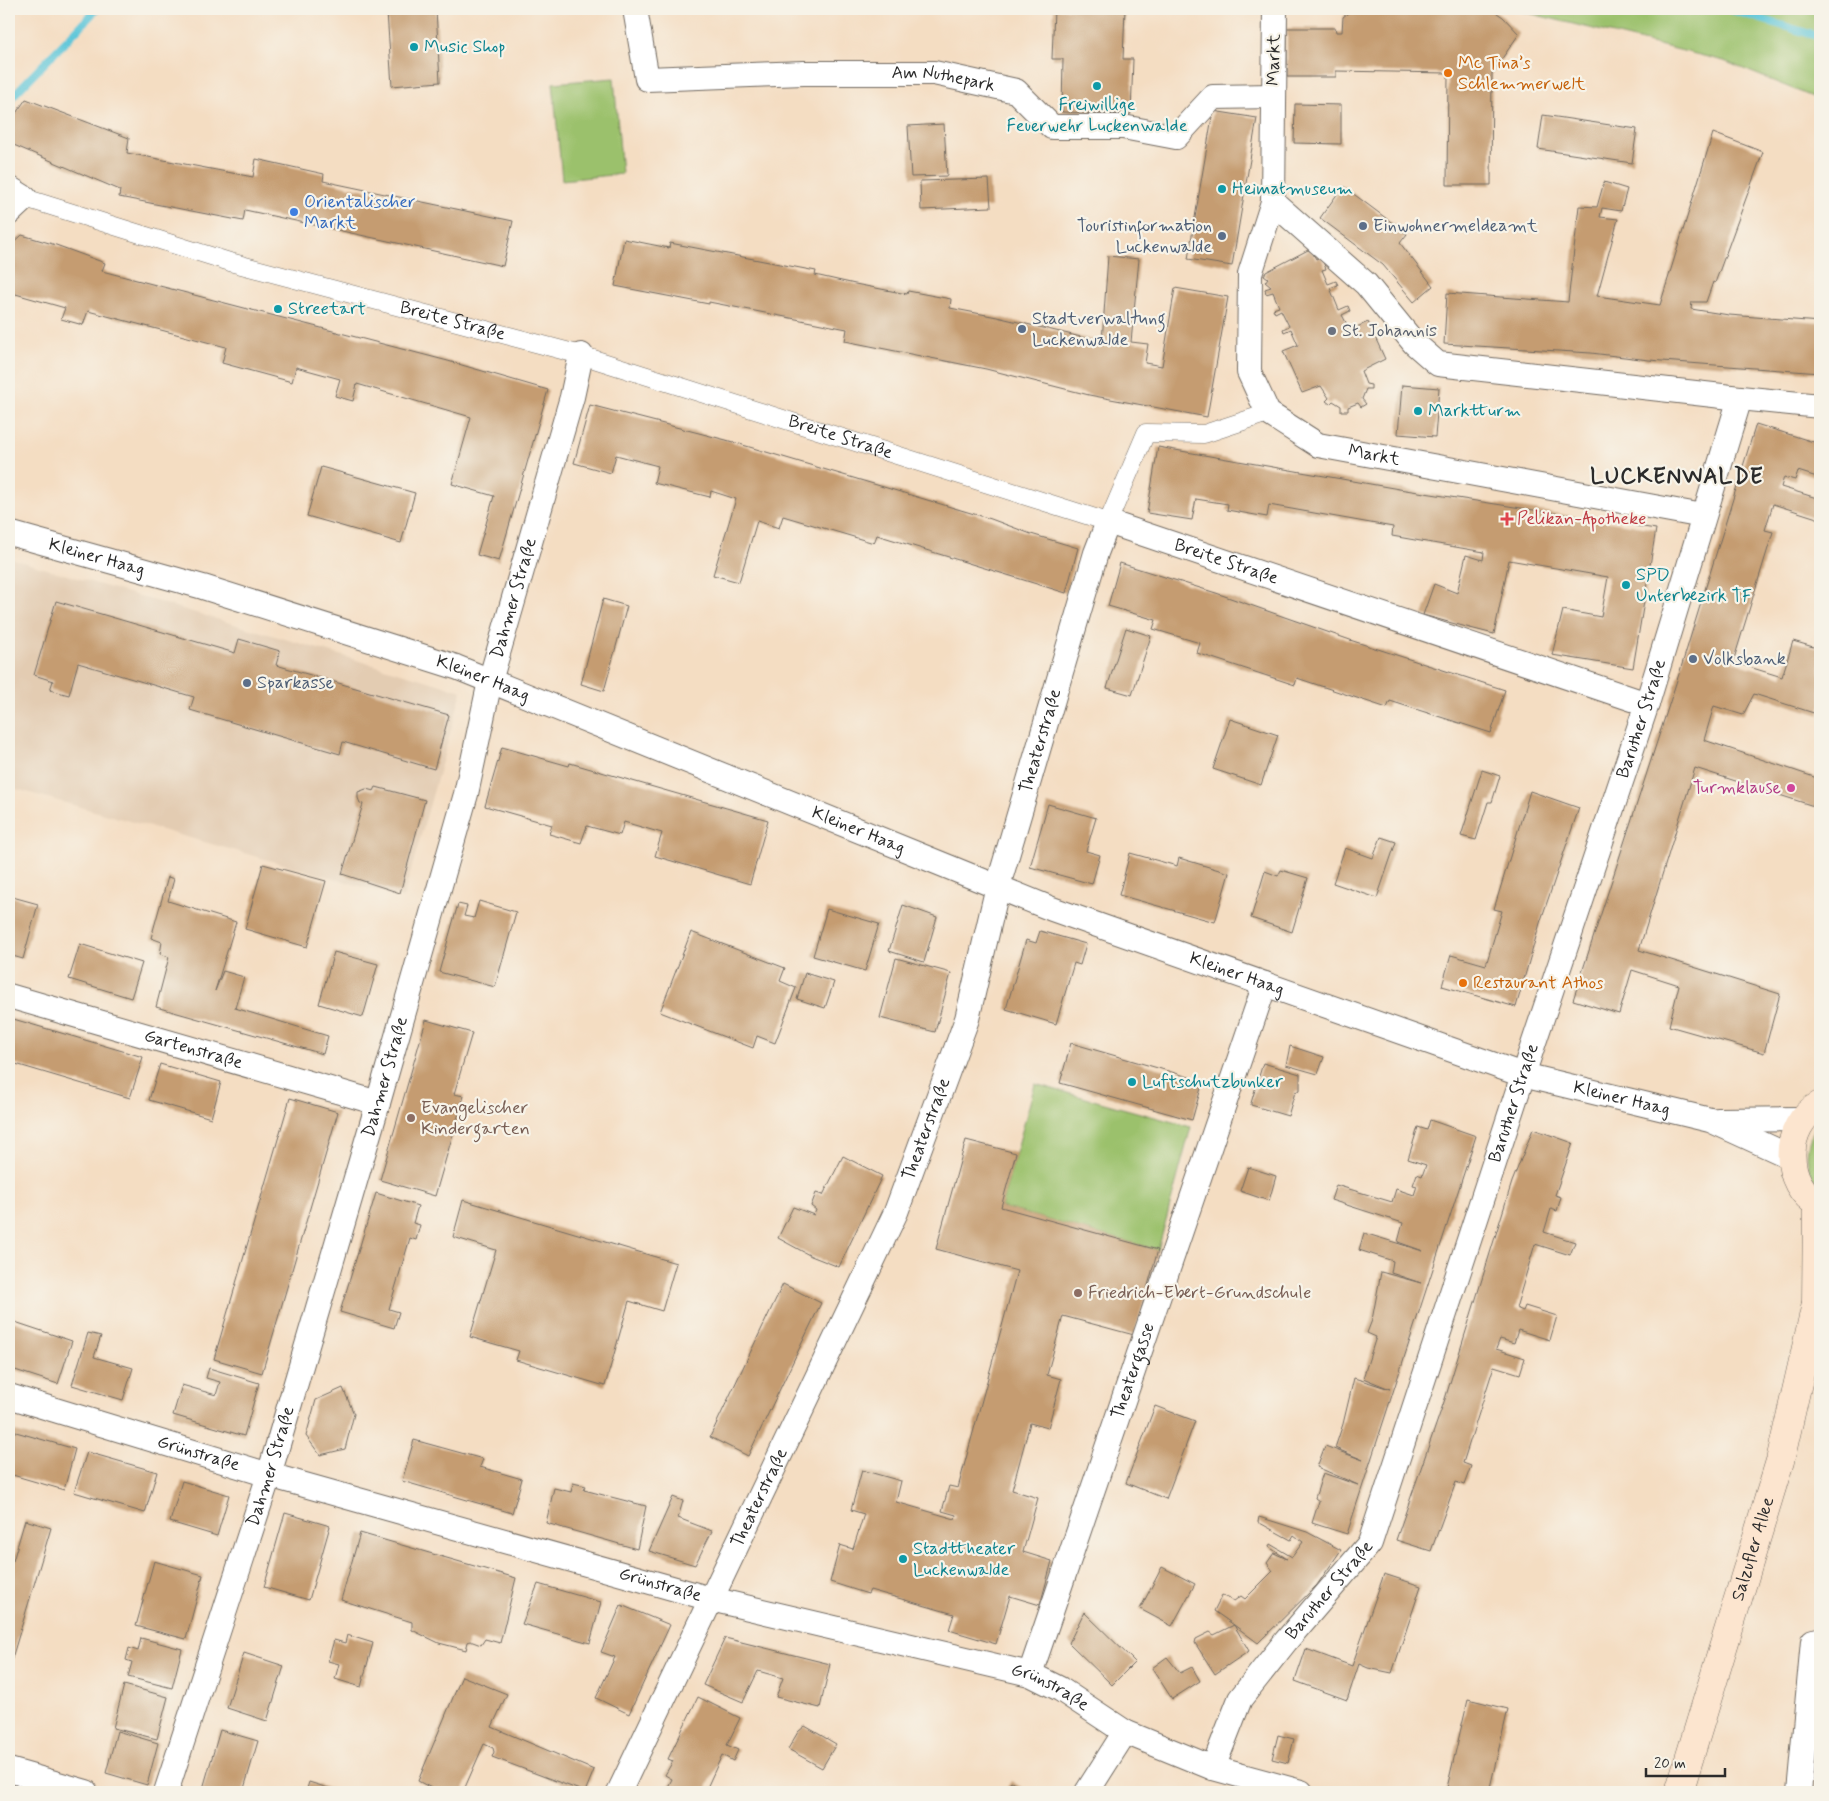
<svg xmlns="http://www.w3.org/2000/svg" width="1829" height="1801" font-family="Mynerve,sans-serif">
<rect width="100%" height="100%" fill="#f7f3e8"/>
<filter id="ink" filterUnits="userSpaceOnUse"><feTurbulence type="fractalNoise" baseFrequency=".02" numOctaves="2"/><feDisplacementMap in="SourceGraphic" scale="10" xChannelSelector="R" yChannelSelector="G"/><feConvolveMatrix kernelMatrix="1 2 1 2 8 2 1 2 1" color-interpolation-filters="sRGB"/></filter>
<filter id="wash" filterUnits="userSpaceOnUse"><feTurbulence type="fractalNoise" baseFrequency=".0096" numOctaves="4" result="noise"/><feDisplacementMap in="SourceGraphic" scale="20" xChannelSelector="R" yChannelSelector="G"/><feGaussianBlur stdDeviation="1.12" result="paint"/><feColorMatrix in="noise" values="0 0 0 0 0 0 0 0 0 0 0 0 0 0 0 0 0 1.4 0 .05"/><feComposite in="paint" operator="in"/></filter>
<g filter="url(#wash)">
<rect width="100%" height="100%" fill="#f4ddc2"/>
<polygon fill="#e3ccb2" points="9,558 462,691 403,898 9,787"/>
<g fill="#9bc16c" stroke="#63764c">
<polygon points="1512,9 1820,9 1820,100 1724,61"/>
<polygon points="614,78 622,174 562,180 553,83"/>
<polygon points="1035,1084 1191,1127 1158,1250 1001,1207"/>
<path d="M1820 1122V1185C1802 1167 1804 1141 1820 1122Z"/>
</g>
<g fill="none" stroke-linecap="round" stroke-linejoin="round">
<g stroke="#5dc6d9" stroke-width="8">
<polyline points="1728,9 1820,37"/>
<polyline points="9,100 97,9"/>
</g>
</g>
<g id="blocks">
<g fill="#c59c71">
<polygon points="436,9 440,82 392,86 387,12"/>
<polygon points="1054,9 1125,9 1123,59 1133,59 1131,114 1062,112 1063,59 1052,59"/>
<polygon points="1353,9 1491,9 1503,17 1519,34 1492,73 1491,185 1447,185 1448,73 1336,71 1336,77 1287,77 1287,28 1335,28 1336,32 1342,32 1343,17"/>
<polygon points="26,99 129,138 127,153 253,177 256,159 324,174 323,181 513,221 503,266 245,210 243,221 119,197 120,190 9,143 9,123"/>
<polygon points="1295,104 1341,105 1341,144 1294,143"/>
<polygon points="1213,111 1257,118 1232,266 1188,259"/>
<polygon points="1543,115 1637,129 1632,163 1538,149"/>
<polygon points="944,124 947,176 911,177 908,126"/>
<polygon points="1713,133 1763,152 1715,283 1713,282 1706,302 1692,302 1691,309 1729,315 1820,322 1820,373 1649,360 1591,353 1444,344 1447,293 1568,302 1579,206 1597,207 1604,182 1627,189 1621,211 1602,208 1600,217 1618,219 1597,296 1660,305"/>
<polygon points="989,179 991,207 921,210 920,181"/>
<polygon points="1343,186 1407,234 1400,243 1433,286 1414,302 1383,265 1320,218"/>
<polygon points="22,235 56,245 105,263 102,271 448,361 548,390 499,561 477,555 494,496 452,484 471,417 357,384 353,401 335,396 340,379 296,367 292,382 222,363 226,347 88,311 83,325 61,319 65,308 12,293 9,297 9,247"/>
<polygon points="624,239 669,248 670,243 816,271 815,275 855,284 907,294 908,291 951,299 950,308 997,317 1102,342 1108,256 1139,259 1131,342 1148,344 1145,363 1162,366 1175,288 1228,297 1207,417 1089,395 986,369 845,341 847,329 709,302 709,304 615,286"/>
<polygon points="1308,250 1312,252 1316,259 1321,257 1326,269 1322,270 1328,284 1336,281 1338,285 1330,288 1339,310 1348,306 1350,311 1342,315 1350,330 1368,322 1385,359 1361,371 1366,384 1371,385 1371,389 1366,389 1362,399 1366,404 1361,407 1358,403 1348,407 1348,411 1341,411 1341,406 1333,401 1330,404 1326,401 1329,398 1321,386 1302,393 1283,351 1298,345 1291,329 1284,332 1283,329 1289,326 1281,310 1275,313 1273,309 1279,307 1273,292 1266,294 1265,289 1271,287 1265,282 1268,278 1264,275 1266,272"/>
<polygon points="1402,385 1439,388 1435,437 1398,434"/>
<polygon points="590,405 726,440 991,519 1031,534 1078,548 1066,593 877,535 874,543 783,516 779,528 757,521 739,582 713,575 736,499 711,491 710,497 654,483 658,466 616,455 611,473 574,463"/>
<polygon points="1756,424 1820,444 1820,478 1798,471 1795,480 1784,477 1781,487 1820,499 1820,519 1773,504 1765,530 1773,532 1733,662 1782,677 1793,641 1820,649 1820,715 1754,694 1743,715 1714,706 1704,740 1820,779 1820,808 1695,768 1639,950 1780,994 1764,1053 1669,1026 1679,985 1632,970 1619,1014 1573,1000 1680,671"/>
<polygon points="1158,447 1399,489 1656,529 1633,668 1552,655 1563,610 1601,617 1608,577 1509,560 1494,634 1470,628 1423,615 1434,584 1457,593 1466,555 1483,560 1484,552 1392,536 1393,527 1269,505 1267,517 1227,510 1228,504 1196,499 1192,520 1147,513"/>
<polygon points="321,467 415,493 401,543 307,516"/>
<polygon points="1120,563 1216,593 1353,641 1505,690 1491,733 1390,701 1387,708 1297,678 1295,685 1197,653 1200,643 1153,629 1156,620 1108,606"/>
<polygon points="603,599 627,606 604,691 581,684"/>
<polygon points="56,601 235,653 239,639 280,651 276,665 449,715 434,769 343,742 340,754 190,710 194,697 78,663 69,695 50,690 53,681 34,675"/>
<polygon points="1126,628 1151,636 1132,695 1107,688"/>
<polygon points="1230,719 1278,735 1261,785 1213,769"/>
<polygon points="502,747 569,766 570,763 768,820 750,884 655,856 662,833 624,822 620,835 587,826 581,843 549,834 552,825 485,806"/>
<polygon points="1482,770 1500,776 1492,802 1488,802 1476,840 1461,836"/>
<polygon points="376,787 425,800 400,893 342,874 363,804 360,803 358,798 358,792 366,789 374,791"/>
<polygon points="1530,791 1579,808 1540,923 1516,1007 1442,986 1451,955 1486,965 1502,911 1494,909"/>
<polygon points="1048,804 1096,818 1086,851 1100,855 1092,884 1030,867"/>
<polygon points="1381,837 1396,842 1377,898 1333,883 1345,848 1373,858"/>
<polygon points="1130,853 1177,866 1179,858 1229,873 1215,922 1119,895"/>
<polygon points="263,864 326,881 307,947 245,929"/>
<polygon points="1281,870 1308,878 1292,932 1251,918 1265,871 1278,876"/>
<polygon points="168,877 174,879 168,901 236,922 215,991 223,971 244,977 235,1008 328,1036 323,1054 156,1007 169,957 160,954 162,942 151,938"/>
<polygon points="9,896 38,904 23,959 9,955"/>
<polygon points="479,901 516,912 495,987 439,972 458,904 467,906 464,916 474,918"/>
<polygon points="903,905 937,917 924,962 889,951"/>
<polygon points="827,909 879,924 865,971 813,956"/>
<polygon points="1040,931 1086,944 1080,965 1074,963 1056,1024 1006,1009 1026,940 1036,943"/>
<polygon points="691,932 785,968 780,981 796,988 775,1043 757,1036 753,1048 660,1012"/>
<polygon points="80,944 142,963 131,998 69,979"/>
<polygon points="334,952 378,964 363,1017 319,1004"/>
<polygon points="896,958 951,973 935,1032 880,1018"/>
<polygon points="805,973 834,982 825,1008 797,999"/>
<polygon points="10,1018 143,1057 130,1098 9,1062 9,1023"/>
<polygon points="426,1020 472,1033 454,1094 464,1096 435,1196 380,1180"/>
<polygon points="1071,1043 1203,1081 1192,1120 1060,1083"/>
<polygon points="1290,1046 1324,1057 1318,1074 1286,1065"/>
<polygon points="1263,1063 1300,1074 1300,1090 1295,1092 1288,1116 1251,1105 1251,1103"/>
<polygon points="160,1064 221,1082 211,1118 149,1100"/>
<polygon points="290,1098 338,1112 262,1373 214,1359"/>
<polygon points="1430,1120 1476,1136 1347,1534 1312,1523 1319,1501 1315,1498 1323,1473 1358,1485 1317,1467 1325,1446 1363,1460 1335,1448 1343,1424 1354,1378 1390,1389 1363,1378 1376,1337 1367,1333 1372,1320 1381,1272 1421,1283 1391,1273 1393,1261 1359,1250 1364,1233 1423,1251 1398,1242 1403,1223 1331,1200 1336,1185 1392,1202 1396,1189 1414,1195 1417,1186 1413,1185 1417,1174 1422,1176 1426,1165 1408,1159 1418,1127 1427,1130"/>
<polygon points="1533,1129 1573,1143 1555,1195 1561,1197 1557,1211 1551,1209 1544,1232 1575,1242 1570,1255 1535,1244 1516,1308 1523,1311 1525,1306 1557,1316 1550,1340 1518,1330 1514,1343 1500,1339 1496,1349 1525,1358 1520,1374 1494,1366 1463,1463 1471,1466 1464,1485 1456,1482 1431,1551 1396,1540 1445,1399 1512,1182"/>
<polygon points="966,1140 1016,1153 1001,1207 1158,1250 1134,1335 1063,1316 1047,1375 1061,1379 1048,1428 1030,1423 1012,1490 1038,1498 1023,1552 1052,1561 1040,1605 1010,1596 996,1644 949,1630 954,1614 870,1590 868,1594 830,1582 840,1545 853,1549 864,1514 851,1510 862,1470 901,1481 896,1502 955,1519 956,1515 942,1511 949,1486 958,1488 1017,1271 936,1249"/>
<polygon points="843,1156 882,1176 839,1267 811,1256 778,1238 793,1207 814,1215 816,1210 811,1206 816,1193 823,1195"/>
<polygon points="1248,1167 1276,1176 1269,1201 1240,1191"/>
<polygon points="376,1193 418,1206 413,1223 420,1225 416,1240 410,1238 389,1309 399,1312 394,1328 340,1312"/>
<polygon points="463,1200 676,1263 662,1311 629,1301 605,1386 516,1360 519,1351 470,1337 496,1250 453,1237"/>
<polygon points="783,1284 821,1303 748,1456 710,1437"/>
<polygon points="9,1320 72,1341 58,1384 9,1368"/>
<polygon points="88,1333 101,1336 94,1357 133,1368 123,1400 72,1385"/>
<polygon points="209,1368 259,1383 244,1436 173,1415 182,1385 216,1395 220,1382 206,1378"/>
<polygon points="343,1388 354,1414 345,1449 320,1455 306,1436 316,1400"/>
<polygon points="1155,1406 1195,1421 1166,1499 1126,1483"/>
<polygon points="9,1430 75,1449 64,1490 9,1474"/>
<polygon points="414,1440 483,1459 480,1467 522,1479 512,1513 402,1481"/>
<polygon points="87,1452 157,1472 145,1513 74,1492"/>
<polygon points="182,1481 229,1495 217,1536 170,1522"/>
<polygon points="573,1483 586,1486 584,1490 646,1506 637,1549 546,1523 554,1488 571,1492"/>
<polygon points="673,1497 683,1501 678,1518 712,1531 695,1565 649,1551"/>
<polygon points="285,1513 330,1526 309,1600 264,1587"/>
<polygon points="1259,1517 1307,1532 1341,1550 1317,1585 1258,1643 1234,1625 1249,1651 1215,1674 1195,1643 1196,1639 1210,1632 1214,1635 1234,1625 1214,1611 1222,1595 1234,1601 1241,1596 1245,1599 1273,1571 1267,1563 1274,1553 1287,1559 1269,1547 1270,1544 1292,1557 1303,1542 1294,1535 1291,1540 1258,1522"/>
<polygon points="25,1520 51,1528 10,1665 9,1664 9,1559 13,1561"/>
<polygon points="360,1533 516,1578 500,1643 485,1639 481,1645 470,1641 468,1642 466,1650 439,1643 412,1630 412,1622 341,1600"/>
<polygon points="154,1561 203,1575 186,1639 136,1626"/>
<polygon points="1162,1567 1195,1584 1172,1626 1140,1609"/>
<polygon points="1384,1574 1421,1586 1392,1673 1368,1668 1359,1664 1347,1700 1295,1681 1306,1649 1352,1666"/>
<polygon points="538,1584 601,1602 590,1643 522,1624"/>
<polygon points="621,1605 670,1625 629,1714 596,1698 615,1657 601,1652"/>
<polygon points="1084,1612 1135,1662 1112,1685 1069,1643"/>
<polygon points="347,1635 373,1643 361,1687 335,1679 339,1664 328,1661 334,1640 345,1643"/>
<polygon points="141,1638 182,1649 172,1688 128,1677 132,1662 126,1660 129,1648 138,1651"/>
<polygon points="725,1638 830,1664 820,1708 776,1697 783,1678 758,1671 743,1702 703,1685"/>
<polygon points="244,1653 284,1666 267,1721 227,1708"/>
<polygon points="1167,1657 1180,1673 1192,1667 1200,1681 1172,1699 1152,1668"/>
<polygon points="462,1676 507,1694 492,1727 594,1770 585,1792 492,1757 494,1752 493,1748 484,1744 463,1792 434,1792 435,1790 418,1781"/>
<polygon points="124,1685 168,1697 157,1739 113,1728"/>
<polygon points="698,1697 740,1718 727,1745 738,1750 733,1761 722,1755 705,1792 673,1792 667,1789 672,1779 665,1775 673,1761 668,1759"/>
<polygon points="1468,1699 1508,1709 1489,1792 1446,1792"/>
<polygon points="805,1726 836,1744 822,1768 788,1749 798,1732"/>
<polygon points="220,1730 258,1741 243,1792 202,1792"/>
<polygon points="117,1731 158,1743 147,1785 106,1773"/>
<polygon points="1278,1735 1294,1739 1288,1763 1272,1759"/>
<polygon points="1011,1781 1030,1792 1004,1792"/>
<polygon points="309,1782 341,1792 306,1792"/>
</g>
</g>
</g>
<g filter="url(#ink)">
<use href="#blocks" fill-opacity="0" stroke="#716960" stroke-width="1"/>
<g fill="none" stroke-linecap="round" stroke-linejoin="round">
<g stroke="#716960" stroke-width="19">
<g id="pedestrian">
<path id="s1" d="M25 198 230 262 581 355 1108 522 1146 433 1204 434 1268 413"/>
</g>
</g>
<g stroke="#716960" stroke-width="26">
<g id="minor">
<path id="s2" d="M635 9 647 79 804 73H934L1016 91 1052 127H1123L1176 137 1213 97 1274 96"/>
<path id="s3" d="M1275 9 1273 202 1250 274 1249 372 1268 413 1318 445 1703 516"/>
<polyline points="9,188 25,198 9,213"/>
<polyline points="1273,202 1366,284 1414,343 1438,364 1740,398 1820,406"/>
<path id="s4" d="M9 533 203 587 456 667 1052 909 1523 1075 1710 1120 1791 1157"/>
<path id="s5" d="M9 996 378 1103"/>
<polyline points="1718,1120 1803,1119"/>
<path id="s6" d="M9 1396 269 1475 711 1599 1030 1674 1060 1689 1125 1732 1213 1768 1301 1792"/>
<path id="s7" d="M1030 1674 1265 984"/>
<path id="s8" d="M1213 1768 1240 1699 1286 1641 1370 1543 1523 1075 1647 704 1740 398"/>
<polyline points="9,1770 86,1792"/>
<path id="s9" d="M166 1792 269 1475 378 1103 466 794 490 681 572 397 581 355"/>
<path id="s10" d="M619 1792 896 1212 967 1019 998 886 1096 553 1108 522 1647 704"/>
<polyline points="1087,1792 1125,1732"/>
<polyline points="1799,1792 1813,1641 1820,1640"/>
</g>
</g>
<g stroke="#716960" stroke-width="29">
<g id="secondary">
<path d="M1820 1105C1782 1125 1782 1185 1820 1205"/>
<polyline points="1816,1304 1817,1204"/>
<path id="s11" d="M1679 1792 1780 1461 1816 1304 1820 1293"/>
</g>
</g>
<use href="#pedestrian" stroke="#fff" stroke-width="18"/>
<use href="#minor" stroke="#fff" stroke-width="24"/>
<use href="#secondary" stroke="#fce5cf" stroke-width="28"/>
</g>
</g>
<g fill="#0f9aa8" stroke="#f7f3e8" stroke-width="2">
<circle cx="414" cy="47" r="5"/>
<circle cx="1097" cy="86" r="5"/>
<circle cx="1222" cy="189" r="5"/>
<circle cx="278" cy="309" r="5"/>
<circle cx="1418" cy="411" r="5"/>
<circle cx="1626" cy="585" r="5"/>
<circle cx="1132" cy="1082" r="5"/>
<circle cx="903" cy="1559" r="5"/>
</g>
<g fill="#e8710a" stroke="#f7f3e8" stroke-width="2">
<circle cx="1448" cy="73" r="5"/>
<circle cx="1463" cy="983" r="5"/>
</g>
<circle fill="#3f7fe0" stroke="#f7f3e8" stroke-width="2" cx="294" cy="212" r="5"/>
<g fill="#5c6f8a" stroke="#f7f3e8" stroke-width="2">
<circle cx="1363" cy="226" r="5"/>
<circle cx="1222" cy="236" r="5"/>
<circle cx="1022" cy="329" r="5"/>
<circle cx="1693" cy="659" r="5"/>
<circle cx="247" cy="683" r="5"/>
</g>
<circle fill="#6b7280" stroke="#f7f3e8" stroke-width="2" cx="1332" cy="331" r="5"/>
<path fill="#e0444e" stroke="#f7f3e8" stroke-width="2" d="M1504.5 511.5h5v5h5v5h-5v5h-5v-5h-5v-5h5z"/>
<circle fill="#d1479c" stroke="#f7f3e8" stroke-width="2" cx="1791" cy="788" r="5"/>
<g fill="#8d6e63" stroke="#f7f3e8" stroke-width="2">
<circle cx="411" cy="1118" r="5"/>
<circle cx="1078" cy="1293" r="5"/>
</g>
<g text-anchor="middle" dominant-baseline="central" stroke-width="4.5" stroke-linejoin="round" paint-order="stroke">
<g font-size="18" fill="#0d838f" stroke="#f7f3e8" text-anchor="start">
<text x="424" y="47">Music Shop</text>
<text x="1097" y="105" text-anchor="middle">Freiwillige<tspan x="1097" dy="21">Feuerwehr Luckenwalde</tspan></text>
<text x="1232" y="189">Heimatmuseum</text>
<text x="288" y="309">Streetart</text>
<text x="1428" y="411">Marktturm</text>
<text x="1636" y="575">SPD<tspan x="1636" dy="21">Unterbezirk TF</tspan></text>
<text x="1142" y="1082">Luftschutzbunker</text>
<text x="913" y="1549">Stadttheater<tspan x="913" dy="21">Luckenwalde</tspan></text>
</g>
<g font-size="18" fill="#2b2b2b" stroke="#f7f3e8">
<text transform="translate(1274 60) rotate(-89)">Markt</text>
<text stroke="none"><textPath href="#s2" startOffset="368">Am Nuthepark</textPath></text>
<text stroke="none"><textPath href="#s1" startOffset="445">Breite Straße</textPath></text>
<text stroke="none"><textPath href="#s1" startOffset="850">Breite Straße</textPath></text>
<text stroke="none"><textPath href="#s3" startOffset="528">Markt</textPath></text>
<text stroke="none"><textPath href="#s4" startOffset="91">Kleiner Haag</textPath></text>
<text stroke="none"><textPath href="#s10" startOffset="1490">Breite Straße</textPath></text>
<text stroke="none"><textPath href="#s9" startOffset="1244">Dahmer Straße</textPath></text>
<text stroke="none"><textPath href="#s4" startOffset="496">Kleiner Haag</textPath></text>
<text stroke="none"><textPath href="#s8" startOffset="1145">Baruther Straße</textPath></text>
<text stroke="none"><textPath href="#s10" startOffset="1136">Theaterstraße</textPath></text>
<text stroke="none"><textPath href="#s4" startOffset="901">Kleiner Haag</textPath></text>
<text stroke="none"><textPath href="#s4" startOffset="1306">Kleiner Haag</textPath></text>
<text stroke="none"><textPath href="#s5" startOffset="192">Gartenstraße</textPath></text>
<text stroke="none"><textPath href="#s9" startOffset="748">Dahmer Straße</textPath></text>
<text stroke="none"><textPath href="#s4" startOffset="1711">Kleiner Haag</textPath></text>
<text stroke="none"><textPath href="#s8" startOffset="740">Baruther Straße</textPath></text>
<text stroke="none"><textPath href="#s10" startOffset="731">Theaterstraße</textPath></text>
<text stroke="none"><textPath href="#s7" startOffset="320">Theatergasse</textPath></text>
<text stroke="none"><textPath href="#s6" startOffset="198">Grünstraße</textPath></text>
<text stroke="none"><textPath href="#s9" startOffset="342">Dahmer Straße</textPath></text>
<text stroke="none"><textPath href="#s10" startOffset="326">Theaterstraße</textPath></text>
<text stroke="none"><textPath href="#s11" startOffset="254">Salzufler Allee</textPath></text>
<text stroke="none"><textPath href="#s6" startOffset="678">Grünstraße</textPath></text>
<text stroke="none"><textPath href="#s8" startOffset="215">Baruther Straße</textPath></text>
<text stroke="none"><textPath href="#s6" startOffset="1082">Grünstraße</textPath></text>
</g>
<g font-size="18" fill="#c56008" stroke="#f7f3e8" text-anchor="start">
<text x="1458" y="63">Mc Tina’s<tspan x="1458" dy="21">Schlemmerwelt</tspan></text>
<text x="1473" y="983">Restaurant Athos</text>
</g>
<g font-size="18" fill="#366cbe" stroke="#f7f3e8" text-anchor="start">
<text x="304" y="202">Orientalischer<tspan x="304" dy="21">Markt</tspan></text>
</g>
<g font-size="18" fill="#4e5e75" stroke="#f7f3e8" text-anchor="start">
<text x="1212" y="226" text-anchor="end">Touristinformation<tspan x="1212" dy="21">Luckenwalde</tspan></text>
<text x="1373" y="226">Einwohnermeldeamt</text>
<text x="1032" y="319">Stadtverwaltung<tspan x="1032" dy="21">Luckenwalde</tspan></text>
<text x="1703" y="659">Volksbank</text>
<text x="257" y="683">Sparkasse</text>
</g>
<g font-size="18" fill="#5b616d" stroke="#f7f3e8" text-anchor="start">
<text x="1342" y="331">St. Johannis</text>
</g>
<g font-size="18" fill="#be3a42" stroke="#f7f3e8" text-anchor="start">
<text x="1517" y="519">Pelikan-Apotheke</text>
</g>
<g font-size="18" fill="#b23c85" stroke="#f7f3e8" text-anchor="end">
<text x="1781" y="788">Turmklause</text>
</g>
<g font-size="18" fill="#785e54" stroke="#f7f3e8" text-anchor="start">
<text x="421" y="1108">Evangelischer<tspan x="421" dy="21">Kindergarten</tspan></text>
<text x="1088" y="1293">Friedrich-Ebert-Grundschule</text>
</g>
<g font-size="22" font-weight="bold" letter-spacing="1" fill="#2b2b2b" stroke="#f7f3e8">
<text x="1677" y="477">LUCKENWALDE</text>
</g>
</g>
<rect width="1829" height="1801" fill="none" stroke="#f7f3e8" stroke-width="30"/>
<path d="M1646 1768v8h79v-8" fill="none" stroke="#2b2b2b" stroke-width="2.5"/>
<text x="1654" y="1768" font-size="15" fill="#2b2b2b" stroke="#f7f3e8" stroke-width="4" paint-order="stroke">20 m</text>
</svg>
